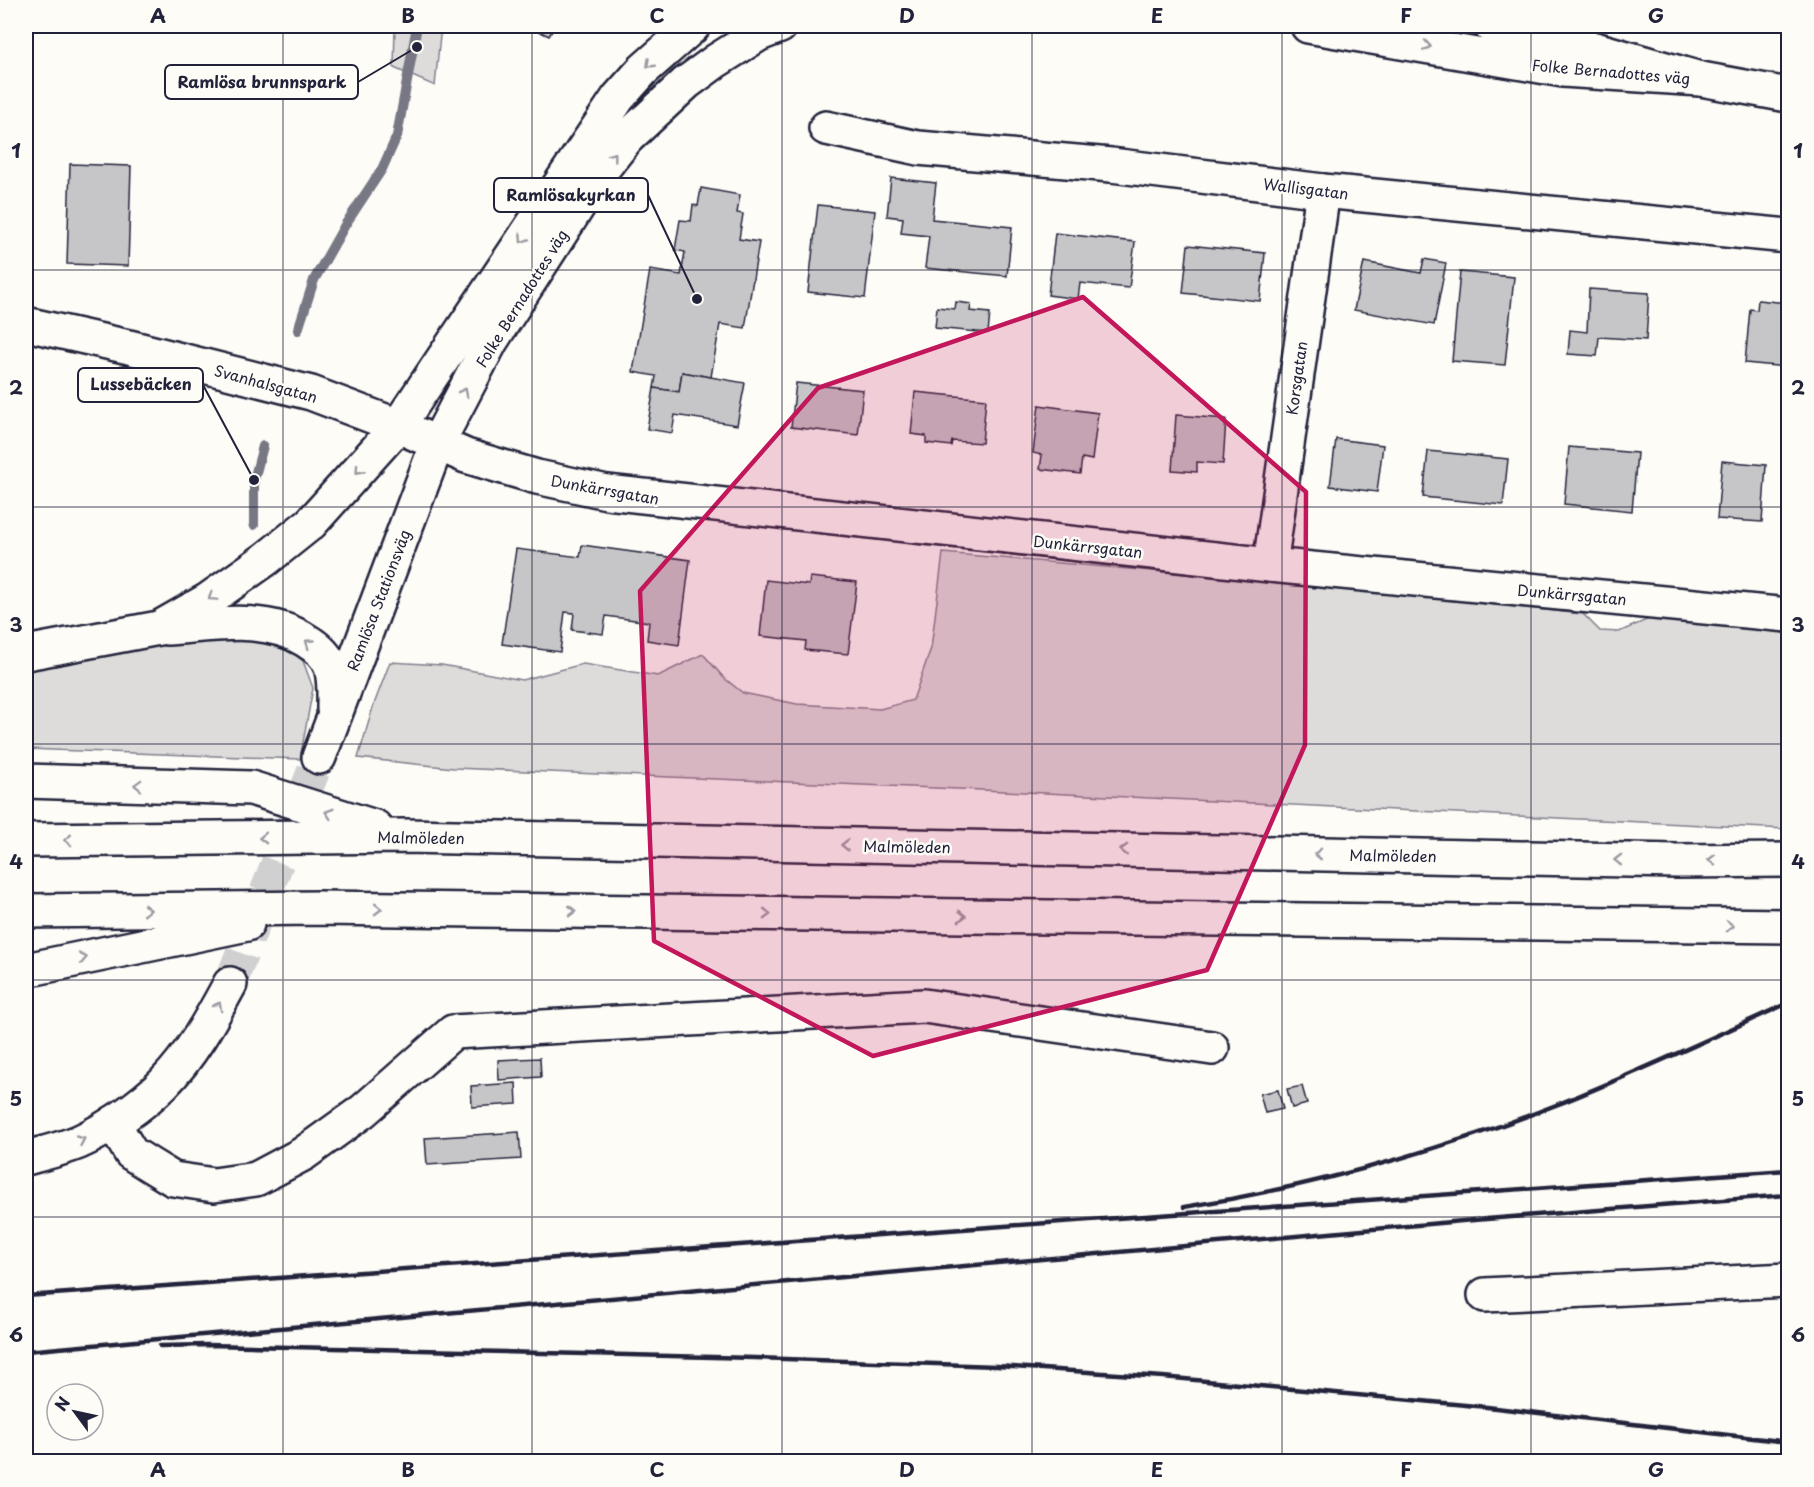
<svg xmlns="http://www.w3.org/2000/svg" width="1814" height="1487" font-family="'Playpen Sans',sans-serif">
<rect width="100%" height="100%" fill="#fdfcf7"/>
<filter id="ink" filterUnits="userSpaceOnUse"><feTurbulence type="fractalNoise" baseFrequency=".0167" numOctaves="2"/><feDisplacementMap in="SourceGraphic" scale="12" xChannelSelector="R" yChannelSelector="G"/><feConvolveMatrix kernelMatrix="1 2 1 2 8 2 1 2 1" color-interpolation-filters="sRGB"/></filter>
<g filter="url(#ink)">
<g fill="#dddcdb" stroke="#807f8b" stroke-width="1.5">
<polygon points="395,26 441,26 435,86 394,68"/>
<polygon points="943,553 1269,581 1583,614 1600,631 1619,632 1651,618 1788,633 1788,829 982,790 454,768 358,758 373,707 390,662 442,665 522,680 583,664 658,676 703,654 724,678 743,693 797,704 880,709 913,700 931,648"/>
<polygon points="252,636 281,645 303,661 313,688 300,759 26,749 26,667 162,644"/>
</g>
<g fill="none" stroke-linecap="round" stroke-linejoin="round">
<g stroke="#787885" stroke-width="10">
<polyline points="298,330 314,280 345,225 382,169 397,136 417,26"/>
<polyline points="254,525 254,480 263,446"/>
</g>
</g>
<g fill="#c6c6c8" stroke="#22223b" stroke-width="1.5">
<polygon points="528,26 555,26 549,36"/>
<polygon points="70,164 131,166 128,266 67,264"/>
<polygon points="891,178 936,183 932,219 1012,227 1007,276 925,268 929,236 901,233 903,218 887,216"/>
<polygon points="701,188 740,195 737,213 743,214 739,239 759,242 745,328 720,324 711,377 682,372 679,392 654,388 656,376 633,372 650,270 681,275 685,252 675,250 680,220 691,221 693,205 698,206"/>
<polygon points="818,205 875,211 865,298 808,292"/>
<polygon points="1055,233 1135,242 1129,288 1080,283 1078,299 1048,295"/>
<polygon points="1188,245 1265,253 1260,301 1183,293"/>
<polygon points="1424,259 1446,263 1434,325 1354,310 1364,262 1421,273"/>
<polygon points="1460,272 1514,277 1505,365 1452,361"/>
<polygon points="1589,289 1649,293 1646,340 1599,337 1597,356 1568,354 1570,330 1587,332"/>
<polygon points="1758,300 1788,303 1788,367 1745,363 1750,309 1757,310"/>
<polygon points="956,302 971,304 970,311 990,313 988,333 935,328 937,307 955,309"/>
<polygon points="682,372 745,383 737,425 675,415 672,433 647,429 654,388 679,392"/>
<polygon points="796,383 863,390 858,435 791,427"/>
<polygon points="915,392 986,399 982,443 952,441 951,446 926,443 926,436 911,434"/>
<polygon points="1039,405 1098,413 1092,460 1082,458 1080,474 1040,469 1042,455 1033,453"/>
<polygon points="1176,415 1226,419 1223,464 1197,462 1197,472 1172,470"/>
<polygon points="1336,439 1383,445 1377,492 1330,486"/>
<polygon points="1569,447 1637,453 1632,511 1564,504"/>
<polygon points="1428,451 1508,459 1503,505 1423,497"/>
<polygon points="1722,461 1766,465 1762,522 1717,519"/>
<polygon points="582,545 690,560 679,645 647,640 649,622 606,616 603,634 572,630 574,613 565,612 560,652 502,644 516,549 580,557"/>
<polygon points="810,577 857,582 848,654 805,650 806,641 760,636 766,580 809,585"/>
<polygon points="540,1058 541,1077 499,1080 498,1060"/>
<polygon points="516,1083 517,1104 472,1107 471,1086"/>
<polygon points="1302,1086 1307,1104 1292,1108 1287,1089"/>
<polygon points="1278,1090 1283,1109 1265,1113 1260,1094"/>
<polygon points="519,1132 521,1159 427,1165 425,1138"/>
</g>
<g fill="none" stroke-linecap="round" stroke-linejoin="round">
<polyline stroke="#d1d0d1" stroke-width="33" stroke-dasharray="33 16" stroke-linecap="butt" points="230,984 319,757"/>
<g stroke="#22223b" stroke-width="38">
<g id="minor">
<polyline points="1308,26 1563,70 1701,79"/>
<polyline points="1491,26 1567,41 1701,79 1788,95"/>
<polyline points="826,128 918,148 1111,165 1323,191 1788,236"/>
<polyline points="26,324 129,347 311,393 398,426 466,456 537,477 607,492 1270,565 1788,615"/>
<polyline points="1270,565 1323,191"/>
<path d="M167 628C213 625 266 614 307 641 317 647 327 656 331 667 335 680 334 695 334 709"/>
<polyline points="26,653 159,628 208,600 266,559 311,523 398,426 618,98 643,70 693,26"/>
<polyline points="319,757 437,444 491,341 600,172 627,138 686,83 716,61 759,34 780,26"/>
<polyline points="113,1123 131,1153 150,1165 173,1179 214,1185 256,1179 303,1154 363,1111 453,1032 924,1006 1212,1048"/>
<path d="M26 1158C44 1153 62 1149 79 1142 106 1130 142 1105 163 1084 191 1056 211 1019 230 984"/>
<polyline points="1485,1295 1788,1280"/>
</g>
</g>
<g stroke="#22223b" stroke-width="38">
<g id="highway">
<polyline points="26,781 251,788 375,827"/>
<polyline points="26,840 405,836 1677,861 1788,860"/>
<polyline points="26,911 319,908 1788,926"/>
<polyline points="26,970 247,924"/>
</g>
</g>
<use href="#minor" stroke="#fdfcf7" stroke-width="33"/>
<use href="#highway" stroke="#fdfcf7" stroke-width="33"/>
<g stroke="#22223b" stroke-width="4.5">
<path d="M1184 1207C1311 1187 1436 1152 1556 1105 1635 1074 1711 1038 1788 1003"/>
<polyline points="26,1296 1788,1170"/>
<polyline points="160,1346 207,1345 755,1358 997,1366 1163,1377 1487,1407 1788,1442"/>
<polyline points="26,1351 1462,1221 1788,1195"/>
</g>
</g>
<defs><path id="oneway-chevron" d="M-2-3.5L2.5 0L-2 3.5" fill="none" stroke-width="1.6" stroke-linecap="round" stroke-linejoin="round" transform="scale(1.5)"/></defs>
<g stroke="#9a9aa2">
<use href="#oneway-chevron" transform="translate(1427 46) rotate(10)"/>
<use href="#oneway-chevron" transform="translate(650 64) rotate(136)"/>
<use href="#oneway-chevron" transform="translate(613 156) rotate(-52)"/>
<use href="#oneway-chevron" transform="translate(523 239) rotate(124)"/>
<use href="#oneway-chevron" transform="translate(464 392) rotate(-62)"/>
<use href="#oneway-chevron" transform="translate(359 470) rotate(132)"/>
<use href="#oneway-chevron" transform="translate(212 597) rotate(146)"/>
<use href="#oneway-chevron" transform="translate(309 643) rotate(-144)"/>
<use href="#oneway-chevron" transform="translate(138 785) rotate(-178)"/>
<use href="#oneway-chevron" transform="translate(329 813) rotate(-163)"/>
<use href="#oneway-chevron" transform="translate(263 838) rotate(179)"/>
<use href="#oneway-chevron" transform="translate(68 840) rotate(179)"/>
<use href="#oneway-chevron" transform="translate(845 845) rotate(-179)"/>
<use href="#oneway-chevron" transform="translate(1124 850) rotate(-179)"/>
<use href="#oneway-chevron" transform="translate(1318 854) rotate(-179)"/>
<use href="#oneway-chevron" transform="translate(1618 860) rotate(-179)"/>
<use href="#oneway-chevron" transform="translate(1712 860) rotate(180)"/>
<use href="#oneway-chevron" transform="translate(378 909) rotate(1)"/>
<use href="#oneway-chevron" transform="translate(147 910) rotate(-1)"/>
<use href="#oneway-chevron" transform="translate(572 911) rotate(1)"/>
<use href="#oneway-chevron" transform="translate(767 914) rotate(1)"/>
<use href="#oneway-chevron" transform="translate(962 916) rotate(1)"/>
<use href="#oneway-chevron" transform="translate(1730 926) rotate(1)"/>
<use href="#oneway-chevron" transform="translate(83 958) rotate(-12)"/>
<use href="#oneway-chevron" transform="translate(218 1006) rotate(-62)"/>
<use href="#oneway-chevron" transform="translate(81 1140) rotate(-25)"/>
</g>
</g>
<path fill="#c2185b" fill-opacity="0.2" stroke="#c2185b" stroke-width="4.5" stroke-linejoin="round" d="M1083 297 1306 492 1305 745 1207 970 873 1056 654 941 640 591 818 388Z"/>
<path fill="none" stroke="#22223b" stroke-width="1.5" stroke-opacity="0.55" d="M283 26V1462M532 26V1462M782 26V1462M1032 26V1462M1282 26V1462M1531 26V1462M26 270H1788M26 507H1788M26 744H1788M26 980H1788M26 1217H1788"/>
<g text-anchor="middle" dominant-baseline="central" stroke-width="5" stroke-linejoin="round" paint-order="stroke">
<g font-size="15" fill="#22223b" stroke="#fdfcf7">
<text transform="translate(1611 71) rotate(5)">Folke Bernadottes väg</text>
<text transform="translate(1306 188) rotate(7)">Wallisgatan</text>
<text transform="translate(521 298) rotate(-58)">Folke Bernadottes väg</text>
<text transform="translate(1296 378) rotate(-82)">Korsgatan</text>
<text transform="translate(266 383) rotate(15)">Svanhalsgatan</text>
<text transform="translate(605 489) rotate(10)">Dunkärrsgatan</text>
<text transform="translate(1088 546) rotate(6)">Dunkärrsgatan</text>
<text transform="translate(1572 594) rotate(5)">Dunkärrsgatan</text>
<text transform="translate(378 600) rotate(-69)">Ramlösa Stationsväg</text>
<text transform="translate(421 837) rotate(1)">Malmöleden</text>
<text transform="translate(907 846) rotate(1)">Malmöleden</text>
<text transform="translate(1393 855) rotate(1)">Malmöleden</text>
</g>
</g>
<path fill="none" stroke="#22223b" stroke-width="2" d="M417 47L358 82M697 299L648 195M254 480L203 385"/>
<g fill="#22223b" stroke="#fdfcf7" stroke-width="2">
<circle cx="417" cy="47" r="6"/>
<circle cx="697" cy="299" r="6"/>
<circle cx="254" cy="480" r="6"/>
</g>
<g fill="#fdfcf7" stroke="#22223b" stroke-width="2">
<rect x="165" y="65" width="193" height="34" rx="6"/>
<rect x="494" y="178" width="154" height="34" rx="6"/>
<rect x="78" y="368" width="125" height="34" rx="6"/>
</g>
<g font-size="16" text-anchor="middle" font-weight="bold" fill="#22223b">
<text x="262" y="88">Ramlösa brunnspark</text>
<text x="571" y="201">Ramlösakyrkan</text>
<text x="141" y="390">Lussebäcken</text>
</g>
<rect width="1814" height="1487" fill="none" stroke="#fdfcf7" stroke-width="66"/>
<g transform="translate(75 1412) rotate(303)"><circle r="28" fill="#fdfcf7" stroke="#a5a5ac" stroke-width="1.5"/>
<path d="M0-4.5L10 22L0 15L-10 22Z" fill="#22223b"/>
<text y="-9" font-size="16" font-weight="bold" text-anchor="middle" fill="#22223b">N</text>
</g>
<rect x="33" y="33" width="1748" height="1421" fill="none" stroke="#22223b" stroke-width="2"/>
<g font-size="20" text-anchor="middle" font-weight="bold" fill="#22223b">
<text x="158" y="23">A</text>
<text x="408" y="23">B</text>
<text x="657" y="23">C</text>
<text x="907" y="23">D</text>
<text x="1157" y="23">E</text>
<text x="1406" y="23">F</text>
<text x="1656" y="23">G</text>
<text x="16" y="158">1</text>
<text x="1798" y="158">1</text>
<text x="16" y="395">2</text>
<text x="1798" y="395">2</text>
<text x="16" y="632">3</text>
<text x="1798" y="632">3</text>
<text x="16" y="869">4</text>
<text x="1798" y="869">4</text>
<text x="16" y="1106">5</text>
<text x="1798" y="1106">5</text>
<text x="16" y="1342">6</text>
<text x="1798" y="1342">6</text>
<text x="158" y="1477">A</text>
<text x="408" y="1477">B</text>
<text x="657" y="1477">C</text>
<text x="907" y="1477">D</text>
<text x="1157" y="1477">E</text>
<text x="1406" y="1477">F</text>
<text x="1656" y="1477">G</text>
</g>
</svg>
